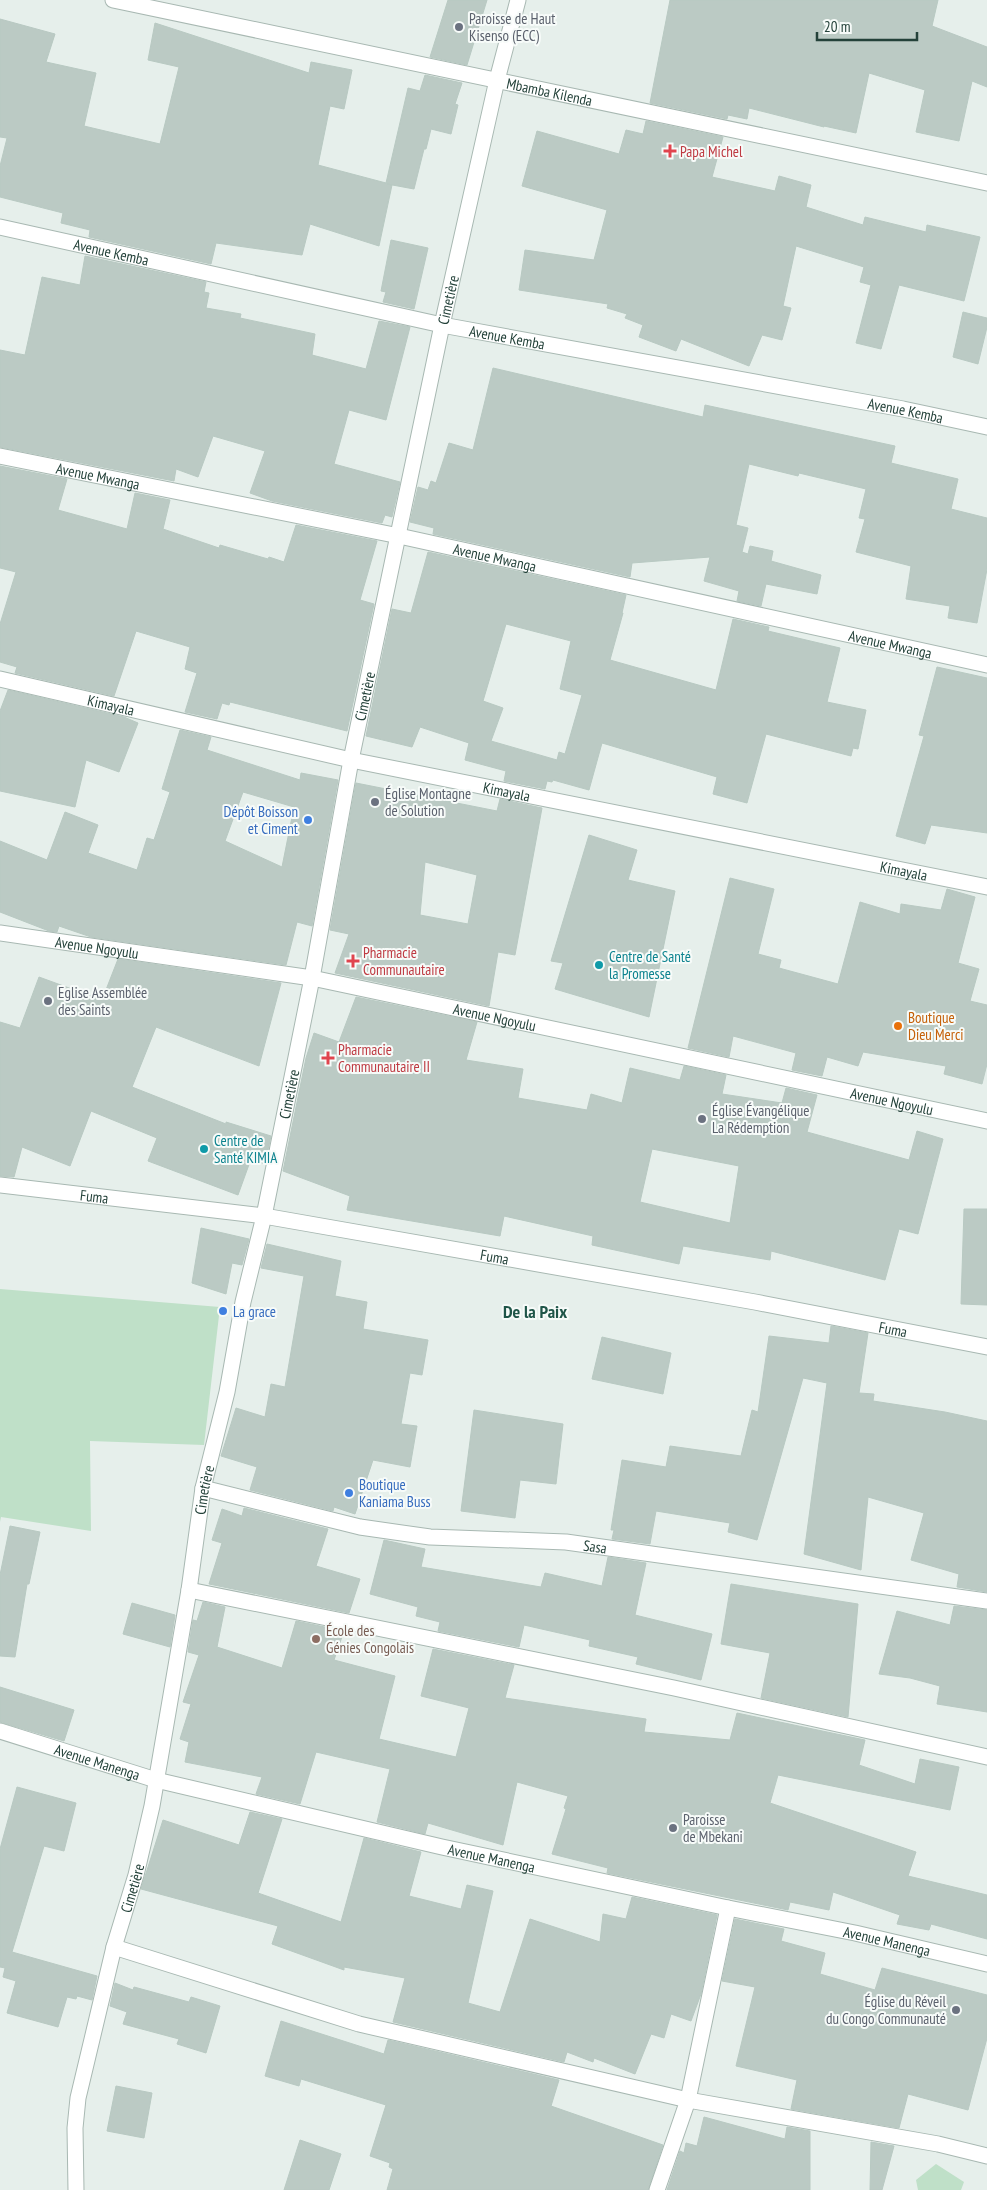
<svg xmlns="http://www.w3.org/2000/svg" width="987" height="2190" font-family="'PT Sans Narrow',sans-serif">
<rect width="100%" height="100%" fill="#e6efeb"/>
<g fill="#bfe0c8">
<polygon points="0,1289 220,1307 204,1445 90,1441 91,1531 1,1517 0,1522"/>
<polygon points="936,2164 964,2182 961,2190 918,2190 916,2180"/>
</g>
<g fill="#bbcac4" stroke="#b8c9c2" fill-rule="evenodd">
<polygon points="448,0 487,0 467,65 430,57"/>
<polygon points="670,0 938,0 932,26 987,47 987,87 972,81 959,141 916,132 925,90 869,73 856,133 824,126 824,127 749,108 747,119 728,115 727,119 650,103"/>
<polygon points="0,19 55,34 46,62 96,73 84,126 160,144 179,67 148,60 155,23 309,73 311,62 352,70 344,109 330,106 318,165 386,183 408,88 420,91 425,75 462,83 455,104 458,105 451,134 431,129 426,149 424,149 414,189 387,184 392,185 379,246 310,224 302,255 216,243 211,264 89,237 90,230 61,223 63,213 0,197 0,166 7,138 0,137"/>
<polygon points="646,121 723,137 712,177 775,191 779,176 811,185 806,207 863,225 865,217 926,232 927,225 980,237 964,301 899,285 881,349 856,343 871,285 860,282 864,267 796,246 783,306 791,308 782,340 762,335 749,366 681,339 676,351 639,337 643,325 625,318 627,314 607,308 608,304 519,290 525,250 594,260 607,210 522,186 537,131 619,154 626,130 643,134"/>
<polygon points="391,240 428,248 414,309 383,302 386,292 381,291"/>
<polygon points="85,256 206,282 204,292 209,293 206,308 241,314 240,318 315,334 312,355 366,369 379,321 410,327 386,420 349,410 334,464 400,482 392,517 385,515 382,523 272,501 250,493 265,451 213,436 198,477 176,469 174,481 0,447 0,350 25,355 42,277 80,285"/>
<polygon points="963,312 987,318 987,327 978,364 953,357"/>
<polygon points="493,368 703,417 705,405 895,446 891,463 958,479 951,509 987,518 987,569 977,623 948,618 950,606 906,599 911,566 856,552 865,519 859,518 866,489 799,473 798,476 749,464 736,525 748,528 742,552 748,554 750,546 773,551 771,561 821,575 817,594 766,584 761,606 737,601 739,591 704,581 710,557 632,563 630,577 433,534 434,528 410,522 418,487 428,490 431,481 436,483 449,443 473,450"/>
<polygon points="0,466 67,479 58,510 127,529 135,493 170,500 163,529 219,548 220,545 268,559 269,557 284,562 296,525 377,541 360,600 374,604 347,731 230,702 229,705 222,703 217,719 185,712 197,673 185,669 190,647 136,631 114,696 15,673 17,667 0,662 0,624 16,572 0,568"/>
<path d="M428 552 626 595 622 613H623L610 660 716 690 733 619 769 627 768 631 840 648 827 702 866 710 858 749 853 748 851 756 766 734 747 803 713 794 717 777 602 743 589 790 553 780 552 782 547 781 545 789 504 781 506 771 465 760 469 743 420 727 412 747 366 736 392 609 411 613ZM506 624 571 641 560 689 582 695 565 754 559 752 557 760 491 741 503 708 483 701Z"/>
<polygon points="937,667 987,678 987,833 931,825 925,844 896,836 924,736 919,735"/>
<polygon points="8,690 124,717 138,723 119,772 86,760 75,807 0,791 0,711"/>
<path d="M180 730 211 737 207 750 300 780 301 773 338 780 312 926 297 922 286 965 91 937 59 926 57 932 49 931 0 912V841L47 860 65 812 98 825 88 853 137 870 147 838 154 840 170 792 162 789ZM243 792 294 807 282 867 225 841Z"/>
<path d="M356 783 497 811 500 799 542 808 515 955 498 952 489 1006 335 973 349 934 330 930ZM425 862 477 875 468 924 420 915Z"/>
<polygon points="589,835 637,850 628,880 675,891 649,1017 555,989 563,963 551,961"/>
<polygon points="730,878 774,889 758,954 781,960 779,968 838,984 860,902 900,914 901,904 941,910 947,889 975,897 958,963 979,969 970,1001 987,1005 987,1064 982,1084 944,1074 946,1066 863,1052 858,1066 827,1057 822,1076 792,1070 796,1053 733,1036 729,1057 688,1048"/>
<polygon points="118,959 281,983 259,1066 156,1027 132,1087 226,1124 226,1122 271,1136 265,1164 251,1159 238,1195 148,1161 157,1138 91,1111 70,1166 22,1147 14,1177 0,1176 0,1022 20,1028 39,977 102,1000"/>
<path d="M356 997 477 1022 466 1060 523 1069 518 1098 587 1110 591 1094 622 1103 630 1068 680 1080 684 1066 726 1075 722 1094 782 1103 786 1088 817 1095 807 1132 909 1160 917 1131 943 1139 918 1234 899 1229 885 1280 771 1251 770 1260 683 1246 679 1264 592 1245 593 1236 504 1216 500 1236 347 1210 350 1196 283 1171 306 1058 314 1033 339 1042ZM652 1149 739 1166 730 1223 640 1202Z"/>
<polygon points="964,1209 987,1209 987,1305 961,1304"/>
<polygon points="201,1228 249,1239 242,1265 232,1263 226,1294 192,1283"/>
<polygon points="267,1244 341,1261 335,1296 367,1302 363,1329 428,1340 422,1375 410,1373 401,1424 417,1426 410,1467 373,1460 355,1514 334,1507 333,1511 250,1490 257,1467 221,1456 236,1408 265,1417 271,1384 285,1387 304,1276 261,1268"/>
<polygon points="831,1326 868,1333 859,1393 874,1394 873,1401 945,1412 987,1421 987,1592 957,1587 959,1574 911,1560 924,1513 868,1497 861,1570 804,1554 827,1383 803,1378 757,1540 728,1532 730,1523 656,1511 650,1544 612,1539 614,1530 611,1530 622,1460 666,1467 670,1446 741,1456 752,1410 758,1412 769,1336 829,1343"/>
<polygon points="602,1337 671,1353 663,1394 592,1379"/>
<polygon points="474,1410 563,1424 556,1484 520,1480 515,1518 461,1511"/>
<polygon points="244,1508 328,1529 316,1566 360,1579 349,1613 209,1584 222,1543 212,1540 222,1509 242,1516"/>
<polygon points="10,1526 40,1532 29,1584 27,1584 15,1657 0,1656 0,1575"/>
<polygon points="384,1540 425,1549 421,1567 541,1587 545,1573 602,1586 608,1557 646,1563 635,1615 712,1634 701,1680 636,1664 638,1657 589,1646 590,1640 524,1625 519,1647 438,1631 440,1622 416,1616 418,1607 370,1594"/>
<polygon points="731,1584 858,1604 848,1717 761,1698 770,1653 721,1644"/>
<polygon points="203,1602 225,1607 217,1647 282,1668 296,1621 344,1631 334,1660 395,1676 379,1739 456,1757 469,1708 421,1696 433,1649 514,1665 505,1698 646,1719 644,1732 730,1740 737,1713 865,1740 859,1765 915,1784 920,1759 959,1767 950,1810 778,1775 770,1803 916,1852 908,1876 987,1895 987,1939 931,1924 929,1930 897,1924 900,1915 833,1892 829,1910 790,1902 788,1910 607,1873 608,1868 552,1854 566,1809 564,1808 568,1796 517,1782 503,1845 428,1823 425,1834 377,1822 390,1769 316,1752 300,1804 256,1794 262,1777 185,1762 189,1742 180,1739 191,1704 183,1702 199,1655 188,1652 193,1620 197,1621"/>
<polygon points="132,1603 175,1615 170,1647 123,1634"/>
<polygon points="954,1606 987,1610 987,1712 937,1704 940,1686 910,1678 879,1674 897,1611 950,1625"/>
<polygon points="0,1687 74,1710 64,1741 0,1722"/>
<polygon points="17,1787 76,1803 64,1851 44,1846 12,1952 97,1976 92,2000 77,1996 76,1999 67,1997 58,2027 7,2013 16,1981 3,1977 5,1968 0,1967 0,1849"/>
<polygon points="250,1812 282,1819 258,1893 341,1922 364,1838 421,1852 409,1896 461,1909 467,1885 493,1891 468,2003 500,2012 530,1919 600,1942 603,1914 626,1919 632,1897 717,1915 701,1994 691,2021 671,2014 664,2038 651,2034 635,2074 594,2058 593,2062 567,2052 564,2062 393,2022 405,1978 344,1967 344,1970 272,1944 278,1926 141,1889 163,1820 239,1845"/>
<polygon points="735,1919 784,1929 781,1941 825,1953 820,1974 875,1990 882,1968 987,1995 987,2038 968,2110 908,2094 899,2128 791,2109 797,2080 736,2066 755,1987 722,1981"/>
<polygon points="115,1983 133,1990 134,1987 189,2002 191,1997 220,2006 206,2053 177,2044 179,2039 123,2024 127,2012 110,2006"/>
<polygon points="281,2021 384,2054 388,2040 559,2080 551,2106 663,2145 648,2190 387,2190 393,2169 389,2167 390,2163 370,2156 386,2105 301,2079 299,2086 265,2076"/>
<polygon points="116,2086 152,2093 144,2138 107,2131"/>
<polygon points="704,2117 785,2139 787,2127 810,2131 810,2190 667,2190 680,2151 684,2153 686,2143 697,2146"/>
<polygon points="300,2140 341,2154 329,2190 284,2190"/>
<polygon points="871,2142 894,2146 882,2190 870,2190"/>
</g>
<g fill="none" stroke-linecap="round" stroke-linejoin="round">
<g stroke="#a8b8b2" stroke-width="17">
<g id="street">
<path id="s1" d="M113 0 987 183"/>
<path id="s2" d="M0 227 442 325 903 409 987 427"/>
<path id="s3" d="M0 456 399 536 987 665"/>
<path id="s4" d="M0 679 351 760 987 887"/>
<path id="s5" d="M0 933 312 978 987 1121"/>
<path id="s6" d="M0 1185 264 1216 755 1302 987 1347"/>
<path id="s7" d="M203 1488 360 1527 430 1537 566 1542 987 1601"/>
<polyline points="189,1590 674,1688 987,1757"/>
<path id="s8" d="M0 1731 156 1780 442 1847 728 1908 855 1933 987 1964"/>
<polyline points="114,1947 359,2024 688,2100 938,2144 987,2156"/>
<path id="s9" d="M76 2190 75 2128 78 2098 114 1947 136 1875 152 1806 189 1590 203 1488 227 1392 243 1302 264 1216 312 978 351 760 442 325 497 80 518 0"/>
<polyline points="657,2190 688,2100 728,1908"/>
</g>
</g>
<use href="#street" stroke="#fff" stroke-width="15"/>
</g>
<g fill="#6b7280" stroke="#f7fbf9" stroke-width="2">
<circle cx="459" cy="27" r="5"/>
<circle cx="375" cy="802" r="5"/>
<circle cx="48" cy="1001" r="5"/>
<circle cx="702" cy="1119" r="5"/>
<circle cx="673" cy="1828" r="5"/>
<circle cx="956" cy="2010" r="5"/>
</g>
<g fill="#e0444e" stroke="#f7fbf9" stroke-width="2">
<path d="M667.5 143.5h5v5h5v5h-5v5h-5v-5h-5v-5h5z"/>
<path d="M350.5 953.5h5v5h5v5h-5v5h-5v-5h-5v-5h5z"/>
<path d="M325.5 1050.5h5v5h5v5h-5v5h-5v-5h-5v-5h5z"/>
</g>
<g fill="#3f7fe0" stroke="#f7fbf9" stroke-width="2">
<circle cx="308" cy="820" r="5"/>
<circle cx="223" cy="1311" r="5"/>
<circle cx="349" cy="1493" r="5"/>
</g>
<g fill="#0f9aa8" stroke="#f7fbf9" stroke-width="2">
<circle cx="599" cy="965" r="5"/>
<circle cx="204" cy="1149" r="5"/>
</g>
<circle fill="#e8710a" stroke="#f7fbf9" stroke-width="2" cx="898" cy="1026" r="5"/>
<circle fill="#8d6e63" stroke="#f7fbf9" stroke-width="2" cx="316" cy="1639" r="5"/>
<g text-anchor="middle" dominant-baseline="central" stroke-width="4" stroke-linejoin="round" paint-order="stroke">
<g font-size="15" fill="#5b616d" stroke="#f7fbf9" text-anchor="start">
<text x="469" y="18">Paroisse de Haut<tspan x="469" dy="17">Kisenso (ECC)</tspan></text>
<text x="385" y="793">Église Montagne<tspan x="385" dy="17">de Solution</tspan></text>
<text x="58" y="992">Eglise Assemblée<tspan x="58" dy="17">des Saints</tspan></text>
<text x="712" y="1110">Église Évangélique<tspan x="712" dy="17">La Rédemption</tspan></text>
<text x="683" y="1819">Paroisse<tspan x="683" dy="17">de Mbekani</tspan></text>
<text x="946" y="2001" text-anchor="end">Église du Réveil<tspan x="946" dy="17">du Congo Communauté</tspan></text>
</g>
<g font-size="15" fill="#24423a" stroke="#f7fbf9">
<text stroke="none"><textPath href="#s1" startOffset="446">Mbamba Kilenda</textPath></text>
<text stroke="none"><textPath href="#s2" startOffset="114">Avenue Kemba</textPath></text>
<text stroke="none"><textPath href="#s9" startOffset="1929">Cimetière</textPath></text>
<text stroke="none"><textPath href="#s2" startOffset="519">Avenue Kemba</textPath></text>
<text stroke="none"><textPath href="#s2" startOffset="924">Avenue Kemba</textPath></text>
<text stroke="none"><textPath href="#s3" startOffset="100">Avenue Mwanga</textPath></text>
<text stroke="none"><textPath href="#s3" startOffset="505">Avenue Mwanga</textPath></text>
<text stroke="none"><textPath href="#s3" startOffset="910">Avenue Mwanga</textPath></text>
<text stroke="none"><textPath href="#s9" startOffset="1524">Cimetière</textPath></text>
<text stroke="none"><textPath href="#s4" startOffset="114">Kimayala</textPath></text>
<text stroke="none"><textPath href="#s4" startOffset="519">Kimayala</textPath></text>
<text stroke="none"><textPath href="#s4" startOffset="924">Kimayala</textPath></text>
<text stroke="none"><textPath href="#s5" startOffset="98">Avenue Ngoyulu</textPath></text>
<text stroke="none"><textPath href="#s5" startOffset="502">Avenue Ngoyulu</textPath></text>
<text stroke="none"><textPath href="#s9" startOffset="1119">Cimetière</textPath></text>
<text stroke="none"><textPath href="#s5" startOffset="908">Avenue Ngoyulu</textPath></text>
<text stroke="none"><textPath href="#s6" startOffset="95">Fuma</textPath></text>
<text stroke="none"><textPath href="#s6" startOffset="500">Fuma</textPath></text>
<text stroke="none"><textPath href="#s6" startOffset="905">Fuma</textPath></text>
<text stroke="none"><textPath href="#s9" startOffset="714">Cimetière</textPath></text>
<text stroke="none"><textPath href="#s7" startOffset="398">Sasa</textPath></text>
<text stroke="none"><textPath href="#s8" startOffset="102">Avenue Manenga</textPath></text>
<text stroke="none"><textPath href="#s8" startOffset="508">Avenue Manenga</textPath></text>
<text stroke="none"><textPath href="#s9" startOffset="309">Cimetière</textPath></text>
<text stroke="none"><textPath href="#s8" startOffset="912">Avenue Manenga</textPath></text>
</g>
<g font-size="15" fill="#be3a42" stroke="#f7fbf9" text-anchor="start">
<text x="680" y="151">Papa Michel</text>
<text x="363" y="952">Pharmacie<tspan x="363" dy="17">Communautaire</tspan></text>
<text x="338" y="1049">Pharmacie<tspan x="338" dy="17">Communautaire II</tspan></text>
</g>
<g font-size="15" fill="#366cbe" stroke="#f7fbf9" text-anchor="start">
<text x="298" y="811" text-anchor="end">Dépôt Boisson<tspan x="298" dy="17">et Ciment</tspan></text>
<text x="233" y="1311">La grace</text>
<text x="359" y="1484">Boutique<tspan x="359" dy="17">Kaniama Buss</tspan></text>
</g>
<g font-size="15" fill="#0d838f" stroke="#f7fbf9" text-anchor="start">
<text x="609" y="956">Centre de Santé<tspan x="609" dy="17">la Promesse</tspan></text>
<text x="214" y="1140">Centre de<tspan x="214" dy="17">Santé KIMIA</tspan></text>
</g>
<g font-size="15" fill="#c56008" stroke="#f7fbf9" text-anchor="start">
<text x="908" y="1017">Boutique<tspan x="908" dy="17">Dieu Merci</tspan></text>
</g>
<g font-size="15" fill="#785e54" stroke="#f7fbf9" text-anchor="start">
<text x="326" y="1630">École des<tspan x="326" dy="17">Génies Congolais</tspan></text>
</g>
<g font-size="18" font-weight="bold" fill="#1f5548" stroke="#f7fbf9">
<text x="535" y="1311">De la Paix</text>
</g>
</g>
<path d="M817 32v8h100v-8" fill="none" stroke="#24423a" stroke-width="2.5"/>
<text x="824" y="32" font-size="15" fill="#24423a" stroke="#f7fbf9" stroke-width="4" paint-order="stroke">20 m</text>
</svg>
